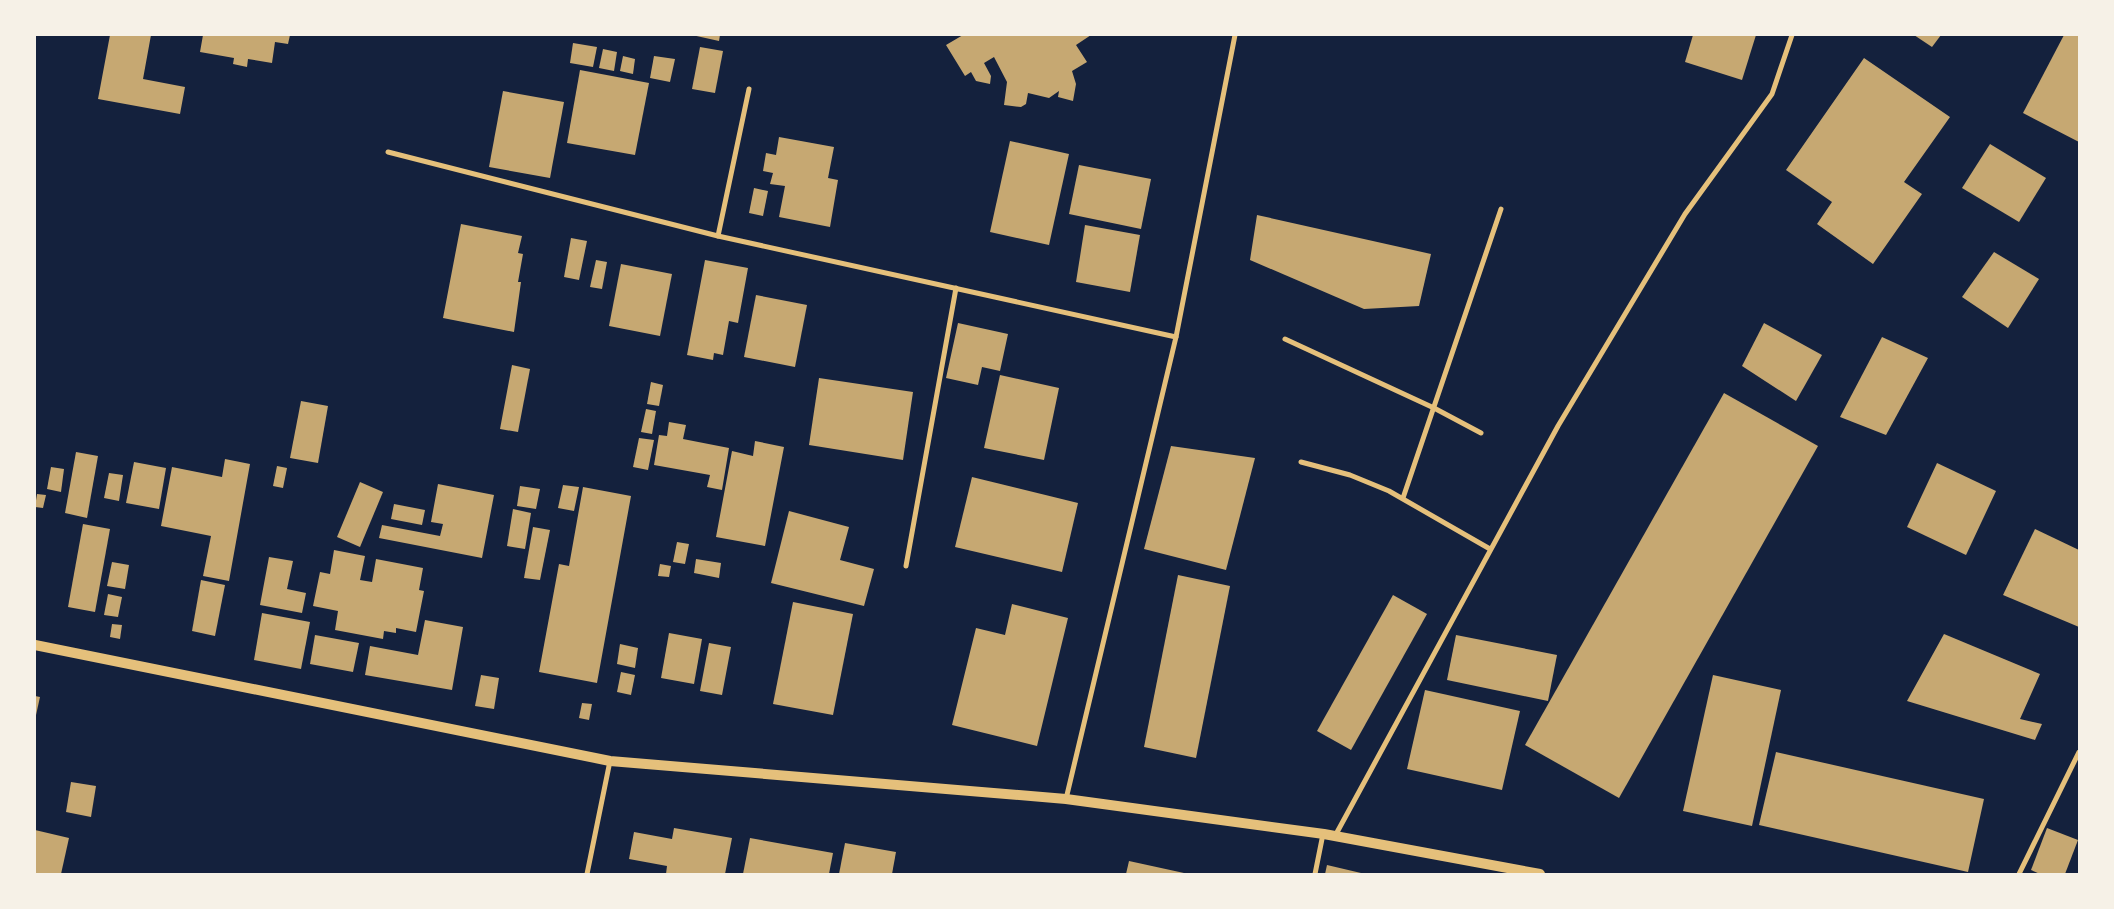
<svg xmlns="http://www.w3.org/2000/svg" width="2114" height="909" font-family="Figtree,sans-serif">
<rect width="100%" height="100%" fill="#14213d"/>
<g fill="#c6a872">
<polygon points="110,35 151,35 143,79 185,87 180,114 98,99"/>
<polygon points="203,35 290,35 288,44 275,42 272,63 248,59 247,67 233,64 234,58 200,52"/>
<polygon points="692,35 720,35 719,41"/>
<polygon points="963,35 1091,35 1076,45 1087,62 1072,71 1076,84 1073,101 1058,97 1059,91 1049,98 1028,93 1026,104 1021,107 1004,105 1007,82 994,57 984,63 991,76 990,84 976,81 971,72 965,76 946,45"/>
<polygon points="1693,35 1756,35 1742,80 1685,62"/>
<polygon points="1914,35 1941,35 1932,47"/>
<polygon points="2064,35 2079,35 2079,142 2023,113"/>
<polygon points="573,43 597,47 593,67 570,63"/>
<polygon points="700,47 723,51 715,93 692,89"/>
<polygon points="603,49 617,52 614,71 599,68"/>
<polygon points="623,56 635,59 633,74 620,71"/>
<polygon points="654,56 675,59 670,82 650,78"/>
<polygon points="1864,58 1950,117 1904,182 1922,194 1873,264 1817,224 1832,202 1786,170"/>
<polygon points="580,70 649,83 635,155 567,143"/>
<polygon points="503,91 564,102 550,178 489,167"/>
<polygon points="779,137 834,147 828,178 838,180 830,227 779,217 785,186 770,184 773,173 763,171 766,153 776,155"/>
<polygon points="1010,141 1069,154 1049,245 990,232"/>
<polygon points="1990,144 2046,178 2019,222 1962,188"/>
<polygon points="1079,165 1151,179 1141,229 1069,214"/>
<polygon points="754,188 768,191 763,216 749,213"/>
<polygon points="1257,215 1431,254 1419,306 1364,309 1250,260"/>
<polygon points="461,224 522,236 518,253 523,254 518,282 521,282 514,332 443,318"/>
<polygon points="1085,225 1140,235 1130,292 1076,282"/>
<polygon points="571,238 587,241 579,280 564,277"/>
<polygon points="1994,252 2039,279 2008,328 1962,297"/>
<polygon points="596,260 607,262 602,289 590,287"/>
<polygon points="705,260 748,268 738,323 729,321 723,355 714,353 713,360 687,355"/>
<polygon points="621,264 672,274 660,336 609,326"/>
<polygon points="756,295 807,305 795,367 744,357"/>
<polygon points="958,323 1008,334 1000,371 982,367 978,385 946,378"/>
<polygon points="1764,323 1822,355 1796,401 1742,366"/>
<polygon points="1882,337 1928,358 1886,435 1840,417"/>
<polygon points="512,365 530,369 518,432 500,429"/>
<polygon points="1000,375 1059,388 1044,460 984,448"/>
<polygon points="819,378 913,392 903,460 809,445"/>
<polygon points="651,382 663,385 659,406 647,404"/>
<polygon points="1724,393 1818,446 1619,798 1525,745"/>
<polygon points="301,401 328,406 318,463 290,458"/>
<polygon points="646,409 656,411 652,434 641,432"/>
<polygon points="669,422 686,425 683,439 729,448 722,490 707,487 710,475 654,465 659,435 667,436"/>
<polygon points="639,438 654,440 648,470 633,467"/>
<polygon points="755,441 784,447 765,546 716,537 732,451 753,456"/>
<polygon points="1171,446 1255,458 1226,570 1144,549"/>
<polygon points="76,452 98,456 87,518 65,513"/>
<polygon points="225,459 250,464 229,581 203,576 211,536 161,526 172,467 222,477"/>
<polygon points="134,462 166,468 159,509 126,503"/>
<polygon points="1937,463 1996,491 1966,555 1907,527"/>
<polygon points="277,466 287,468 283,488 273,486"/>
<polygon points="51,467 64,469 61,492 47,489"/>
<polygon points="109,473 123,475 119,501 104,498"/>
<polygon points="972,477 1078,503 1062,572 955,547"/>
<polygon points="360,482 383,492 360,547 337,537"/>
<polygon points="438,484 494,495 482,558 379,538 382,525 440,536 443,524 431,522"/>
<polygon points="563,485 579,487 574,511 558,508"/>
<polygon points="520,486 540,489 536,509 517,506"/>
<polygon points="583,487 631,496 597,683 539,672 559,564 569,566"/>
<polygon points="37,494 46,495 43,508 35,507"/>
<polygon points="394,504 425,510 422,525 391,519"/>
<polygon points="513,509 531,513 525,549 507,546"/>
<polygon points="789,511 849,527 840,560 874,569 864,606 771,583"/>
<polygon points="83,524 110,529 95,612 68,607"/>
<polygon points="533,527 550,530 540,580 524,578"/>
<polygon points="2035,529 2079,550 2079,627 2003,595"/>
<polygon points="677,542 689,544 685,564 673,562"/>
<polygon points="334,550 365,556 360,580 372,582 376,559 423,568 419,590 424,591 416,632 396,628 396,633 384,631 383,639 335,630 338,611 313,606 320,572 330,574"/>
<polygon points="269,557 293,561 287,589 306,593 302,613 260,605"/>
<polygon points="696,559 721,563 719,578 694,573"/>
<polygon points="112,562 129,565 125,589 107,586"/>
<polygon points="660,564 671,566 669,577 658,576"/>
<polygon points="1178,575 1230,586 1196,758 1144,747"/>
<polygon points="201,580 225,585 215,636 192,631"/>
<polygon points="108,594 122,597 118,617 104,615"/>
<polygon points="1393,595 1427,614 1351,750 1317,731"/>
<polygon points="793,602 853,614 833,715 773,704"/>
<polygon points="1012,604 1068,618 1037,746 952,725 976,628 1005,635"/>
<polygon points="262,613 310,622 301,669 254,660"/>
<polygon points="425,620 463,627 452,690 365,675 370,646 418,655"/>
<polygon points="112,624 122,625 120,639 110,637"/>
<polygon points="669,633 702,639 694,684 661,678"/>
<polygon points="1944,634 2040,674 2020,719 2042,724 2035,740 1907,701"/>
<polygon points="315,635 359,643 353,672 310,664"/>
<polygon points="1456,635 1557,655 1548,701 1447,680"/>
<polygon points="709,643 731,647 722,695 700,691"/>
<polygon points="620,644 638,648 635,668 617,664"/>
<polygon points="621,672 635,675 631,695 617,692"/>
<polygon points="481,675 499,678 494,709 475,706"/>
<polygon points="1713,675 1781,690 1752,826 1683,811"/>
<polygon points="1425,690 1520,711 1502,790 1407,769"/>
<polygon points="35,696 40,697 36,715 35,715"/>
<polygon points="582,703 592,704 589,720 579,718"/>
<polygon points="1776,752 1984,799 1968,872 1759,825"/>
<polygon points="71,782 96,786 91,817 66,812"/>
<polygon points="674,828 732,838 725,874 666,874 667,866 629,859 634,832 672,839"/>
<polygon points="2047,828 2078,840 2065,874 2040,874 2031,870"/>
<polygon points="35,830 69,838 61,874 35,874"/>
<polygon points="750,838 833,853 829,874 743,874"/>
<polygon points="845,843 896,852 892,874 839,874"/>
<polygon points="1129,861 1184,873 1184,874 1126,874"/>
<polygon points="1327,865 1361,873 1361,874 1325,874"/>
</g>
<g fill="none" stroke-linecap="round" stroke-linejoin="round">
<g stroke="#e5c07b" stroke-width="5">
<polyline points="388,152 718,236 1176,337"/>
<polyline points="718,236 749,89"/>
<polyline points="1285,339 1434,408 1481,433"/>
<polyline points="1301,462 1350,475 1389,491 1490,549"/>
<polyline points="1403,498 1501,209"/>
<polyline points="906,566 956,288"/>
<polyline points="1066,799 1176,337 1235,35"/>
<polyline points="1335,836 1558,426 1685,214 1772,94 1792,35"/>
<polyline points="587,874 610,761"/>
<polyline points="1315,874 1323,834"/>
<polyline points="2019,874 2079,752"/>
</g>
<polyline stroke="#e5c07b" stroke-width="10" points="35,645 610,761 1066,799 1324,834 1540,874"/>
</g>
<rect width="2114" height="909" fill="none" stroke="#f6f1e7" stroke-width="72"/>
</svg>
